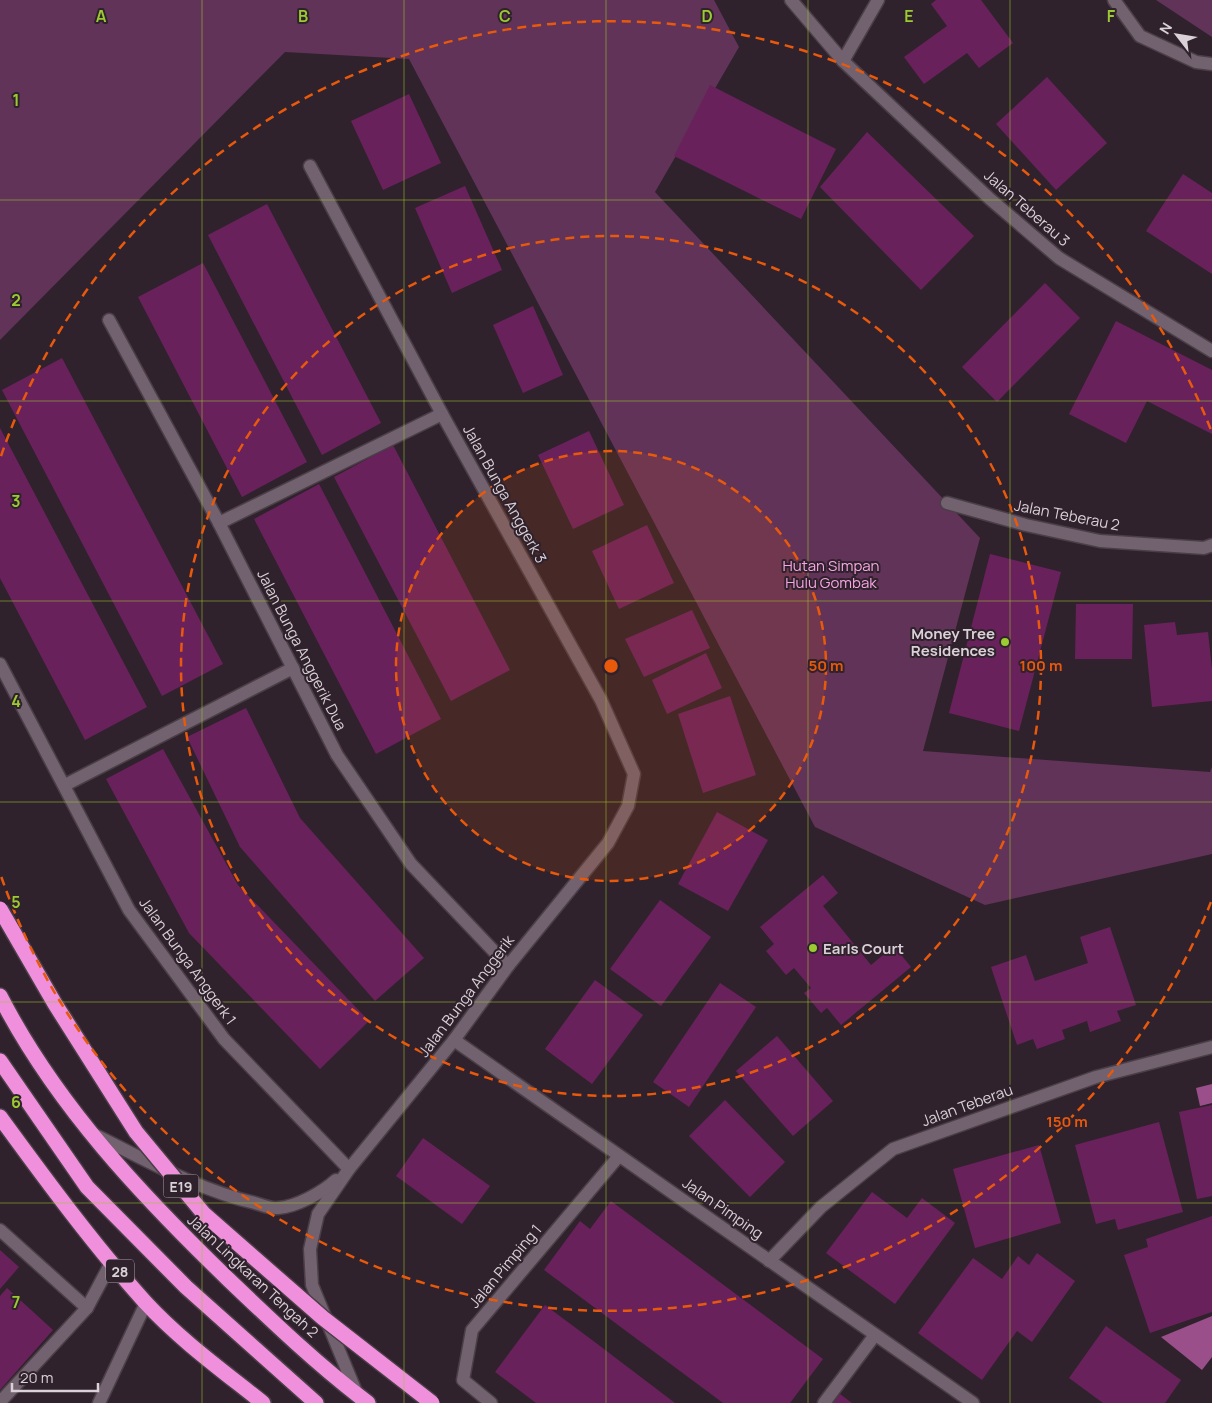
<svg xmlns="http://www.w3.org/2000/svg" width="1212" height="1403" font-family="Manrope,sans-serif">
<rect width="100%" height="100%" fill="#30222c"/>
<g fill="#613358">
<polygon points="0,0 714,0 739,47 655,192 980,538 923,751 1210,772 1212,767 1212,854 985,905 815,827 409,59 285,52 0,340"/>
<polygon points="1156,0 1212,0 1212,37"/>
</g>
<g fill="#9a4f8b">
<polygon points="1212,1084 1212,1103 1200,1106 1196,1088"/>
<polygon points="1212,1316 1212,1357 1202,1370 1161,1337"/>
</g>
<g fill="#69215c">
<polygon points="936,0 981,0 1013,43 979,68 967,53 924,84 904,57 947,26 931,4"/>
<polygon points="1047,77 1107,143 1056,190 996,124"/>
<polygon points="710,85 836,149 801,219 674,156"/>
<polygon points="409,94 441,163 383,190 351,121"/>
<polygon points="867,132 974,236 921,290 820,187"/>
<polygon points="1183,174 1212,193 1212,274 1146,231"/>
<polygon points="465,186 502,270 452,293 415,208"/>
<polygon points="267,204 381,423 322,455 208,235"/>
<polygon points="203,263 307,462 242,497 138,297"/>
<polygon points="1045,283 1080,318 997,402 962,367"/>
<polygon points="533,306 563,375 523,393 493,325"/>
<polygon points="1116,321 1212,370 1212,434 1147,401 1126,443 1069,414"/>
<polygon points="62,358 223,664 162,696 2,390"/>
<polygon points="0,428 147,707 85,740 0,578"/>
<polygon points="589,431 624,505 573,529 538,455"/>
<polygon points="393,445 510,670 451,701 334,477"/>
<polygon points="319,484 441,719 376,754 254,519"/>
<polygon points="647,525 674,583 619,609 592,551"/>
<polygon points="990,554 1061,572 1019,731 949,713"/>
<polygon points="1076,604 1133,604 1132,659 1075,659"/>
<polygon points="692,610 710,648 644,677 625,639"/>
<polygon points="1175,622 1177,635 1208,632 1212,669 1212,701 1152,707 1144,625"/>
<polygon points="706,653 722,688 667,714 652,680"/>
<polygon points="730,696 756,775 703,793 678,714"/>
<polygon points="246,708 300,818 424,958 375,1001 240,847 187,737"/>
<polygon points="163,749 238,885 369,1021 320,1069 189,933 106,779"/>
<polygon points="717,812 768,840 728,911 678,884"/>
<polygon points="823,875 838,893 823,906 871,965 894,946 911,967 841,1025 827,1008 821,1013 804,993 811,988 794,968 786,975 766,951 774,944 760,927"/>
<polygon points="660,900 711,937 661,1006 610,969"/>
<polygon points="1110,927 1136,1005 1117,1011 1121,1021 1090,1032 1087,1021 1062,1030 1065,1039 1037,1049 1033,1039 1017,1045 991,967 1026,955 1035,981 1088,963 1080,937"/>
<polygon points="595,980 643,1015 592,1084 545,1049"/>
<polygon points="720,983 756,1007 689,1107 653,1082"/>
<polygon points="777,1036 833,1101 793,1136 736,1071"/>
<polygon points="725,1100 785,1162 750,1197 689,1136"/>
<polygon points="1212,1105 1212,1196 1197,1199 1179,1112"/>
<polygon points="1159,1122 1183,1212 1118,1230 1115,1219 1096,1224 1075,1145"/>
<polygon points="423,1138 490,1186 462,1224 396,1176"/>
<polygon points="1039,1145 1061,1223 975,1248 953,1169"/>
<polygon points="872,1192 907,1218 922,1198 955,1223 895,1304 826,1253"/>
<polygon points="611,1201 823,1359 790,1403 723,1403 544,1270 580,1221 590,1229"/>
<polygon points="1212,1216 1212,1312 1150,1333 1124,1255 1148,1247 1146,1239"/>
<polygon points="0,1250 19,1267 0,1289"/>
<polygon points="1037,1253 1075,1281 1032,1342 1017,1331 982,1380 918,1333 973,1258 1002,1279 1018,1256 1029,1265"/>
<polygon points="7,1288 53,1330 0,1390 0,1296"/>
<polygon points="545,1305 596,1343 675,1403 536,1403 495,1372"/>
<polygon points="1106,1326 1181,1380 1165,1403 1103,1403 1069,1378"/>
<polygon points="840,1394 852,1403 833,1403"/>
</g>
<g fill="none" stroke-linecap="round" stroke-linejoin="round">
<g stroke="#4a3e47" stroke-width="15">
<g id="lane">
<polyline points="219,523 442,414"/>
<polyline points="65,785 293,668"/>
<polyline points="0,1230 87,1308"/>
<polyline points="0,1402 87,1308 112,1261"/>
<polyline points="824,1403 875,1335"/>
</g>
</g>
<g stroke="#4a3e47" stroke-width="15">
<g id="street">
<polyline points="791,0 843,61 990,199 1059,258 1212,351"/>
<polyline points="1114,0 1140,36 1196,62 1212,64"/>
<polyline points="843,61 878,0"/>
<polyline points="310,166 442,414 601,700 634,774 628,806 608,843 508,966 454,1040 349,1169 318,1214 310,1249 312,1285 357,1394"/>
<polyline points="109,320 219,523 337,755 411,864 508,966"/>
<polyline points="947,503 1026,525 1100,541 1204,548 1212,545"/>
<polyline points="0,664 129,910 224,1039 349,1169"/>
<polyline points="454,1040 973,1403"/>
<path d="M93 1134C146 1160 198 1190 255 1203 262 1205 271 1209 278 1208 296 1207 323 1192 336 1180"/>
<polyline points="769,1261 821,1207 893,1149 1096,1077 1212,1047"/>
<polyline points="99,1403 146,1303"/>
<polyline points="491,1403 463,1380 472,1330 619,1156"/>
</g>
</g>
<g stroke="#4a3e47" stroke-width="18">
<g id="highway">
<path d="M0 996C56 1105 142 1196 229 1280 274 1323 319 1366 368 1403"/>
<polyline points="0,1061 87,1187 186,1287 316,1403"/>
<path d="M0 1117C46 1180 93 1244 145 1302 180 1340 223 1371 263 1403"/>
</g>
</g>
<use href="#lane" stroke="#72616e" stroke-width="12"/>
<use href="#street" stroke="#72616e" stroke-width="12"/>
<use href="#highway" stroke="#f08fdb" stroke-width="15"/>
<g stroke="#4a3e47" stroke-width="18" stroke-linecap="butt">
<polyline id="highway-bridge" points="0,909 55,1004 136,1132 204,1214 323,1318 432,1403"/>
</g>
<use href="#highway-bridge" stroke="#f08fdb" stroke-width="15"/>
</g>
<path fill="none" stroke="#9cca31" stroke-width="1" stroke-opacity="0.55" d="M202 0V1403M404 0V1403M606 0V1403M808 0V1403M1010 0V1403M0 200H1212M0 401H1212M0 601H1212M0 802H1212M0 1002H1212M0 1203H1212"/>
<circle cx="611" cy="666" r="215" fill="#e8590c" fill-opacity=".12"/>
<g fill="none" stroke="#e8590c" stroke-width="2.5" stroke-dasharray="9 6">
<circle cx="611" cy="666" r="215"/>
<circle cx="611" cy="666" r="430"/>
<path d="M1211 902A645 645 0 0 1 1 876M1 456A645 645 0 0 1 1211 430"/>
</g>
<g fill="#9cca31" stroke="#30222c" stroke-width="2">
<circle cx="1005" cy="642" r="5"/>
<circle cx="813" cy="948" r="5"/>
</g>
<g text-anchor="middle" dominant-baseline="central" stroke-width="4" stroke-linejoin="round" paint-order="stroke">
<g fill="#30222c" stroke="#a79ca4" stroke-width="1">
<rect x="163.5" y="1174.5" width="35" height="23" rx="4"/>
<rect x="106" y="1259.5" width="28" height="23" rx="4"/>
</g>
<g font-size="14" font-weight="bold" fill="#dad0d7">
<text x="181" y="1186">E19</text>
<text x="120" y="1271">28</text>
</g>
<g font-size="15" fill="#dad0d7" stroke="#30222c">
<text transform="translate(1027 208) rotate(41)">Jalan Teberau 3</text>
<text transform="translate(505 494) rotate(61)">Jalan Bunga Anggerk 3</text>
<text transform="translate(1067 515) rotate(11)">Jalan Teberau 2</text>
<text transform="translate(302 650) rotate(63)">Jalan Bunga Anggerik Dua</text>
<text transform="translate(188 961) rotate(54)">Jalan Bunga Anggerk 1</text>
<text transform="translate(466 996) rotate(-53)">Jalan Bunga Anggerik</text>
<text transform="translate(967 1105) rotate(-20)">Jalan Teberau</text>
<text transform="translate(723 1208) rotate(35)">Jalan Pimping</text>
<text transform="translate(505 1266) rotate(-50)">Jalan Pimping 1</text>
<text transform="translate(253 1276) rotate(43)">Jalan Lingkaran Tengah 2</text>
</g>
<g font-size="15" fill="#f8a5e4" stroke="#30222c">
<text x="831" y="565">Hutan Simpan<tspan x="831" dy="17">Hulu Gombak</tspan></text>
</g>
<g font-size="15" font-weight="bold" fill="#dad0d7" stroke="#30222c" text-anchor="end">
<text x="995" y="633">Money Tree<tspan x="995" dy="17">Residences</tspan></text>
<text x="823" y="948" text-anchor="start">Earls Court</text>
</g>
</g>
<g font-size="16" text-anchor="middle" font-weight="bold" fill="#9cca31" stroke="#30222c" stroke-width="4" stroke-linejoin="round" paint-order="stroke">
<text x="101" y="22">A</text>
<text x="303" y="22">B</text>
<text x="505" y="22">C</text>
<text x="707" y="22">D</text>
<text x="909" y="22">E</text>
<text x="1111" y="22">F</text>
<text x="16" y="106">1</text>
<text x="16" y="306">2</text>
<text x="16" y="507">3</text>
<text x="16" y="707">4</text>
<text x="16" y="908">5</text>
<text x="16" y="1108">6</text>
<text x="16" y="1308">7</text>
</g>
<circle cx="611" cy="666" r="8" fill="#e8590c" stroke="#30222c" stroke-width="2.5"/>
<g font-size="15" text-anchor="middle" font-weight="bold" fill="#e8590c" stroke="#30222c" stroke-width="4" stroke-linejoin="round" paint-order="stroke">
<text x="826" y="671">50 m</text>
<text x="1041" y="671">100 m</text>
<text x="1067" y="1127">150 m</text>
</g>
<g transform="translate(1177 35) rotate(301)" stroke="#30222c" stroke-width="4" paint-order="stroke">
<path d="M0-4L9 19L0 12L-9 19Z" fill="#dad0d7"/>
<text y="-8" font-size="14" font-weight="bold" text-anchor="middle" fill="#dad0d7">N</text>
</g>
<path d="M12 1383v8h86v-8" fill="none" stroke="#dad0d7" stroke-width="2.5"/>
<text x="20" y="1383" font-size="15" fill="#dad0d7" stroke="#30222c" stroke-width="4" paint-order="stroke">20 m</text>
</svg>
